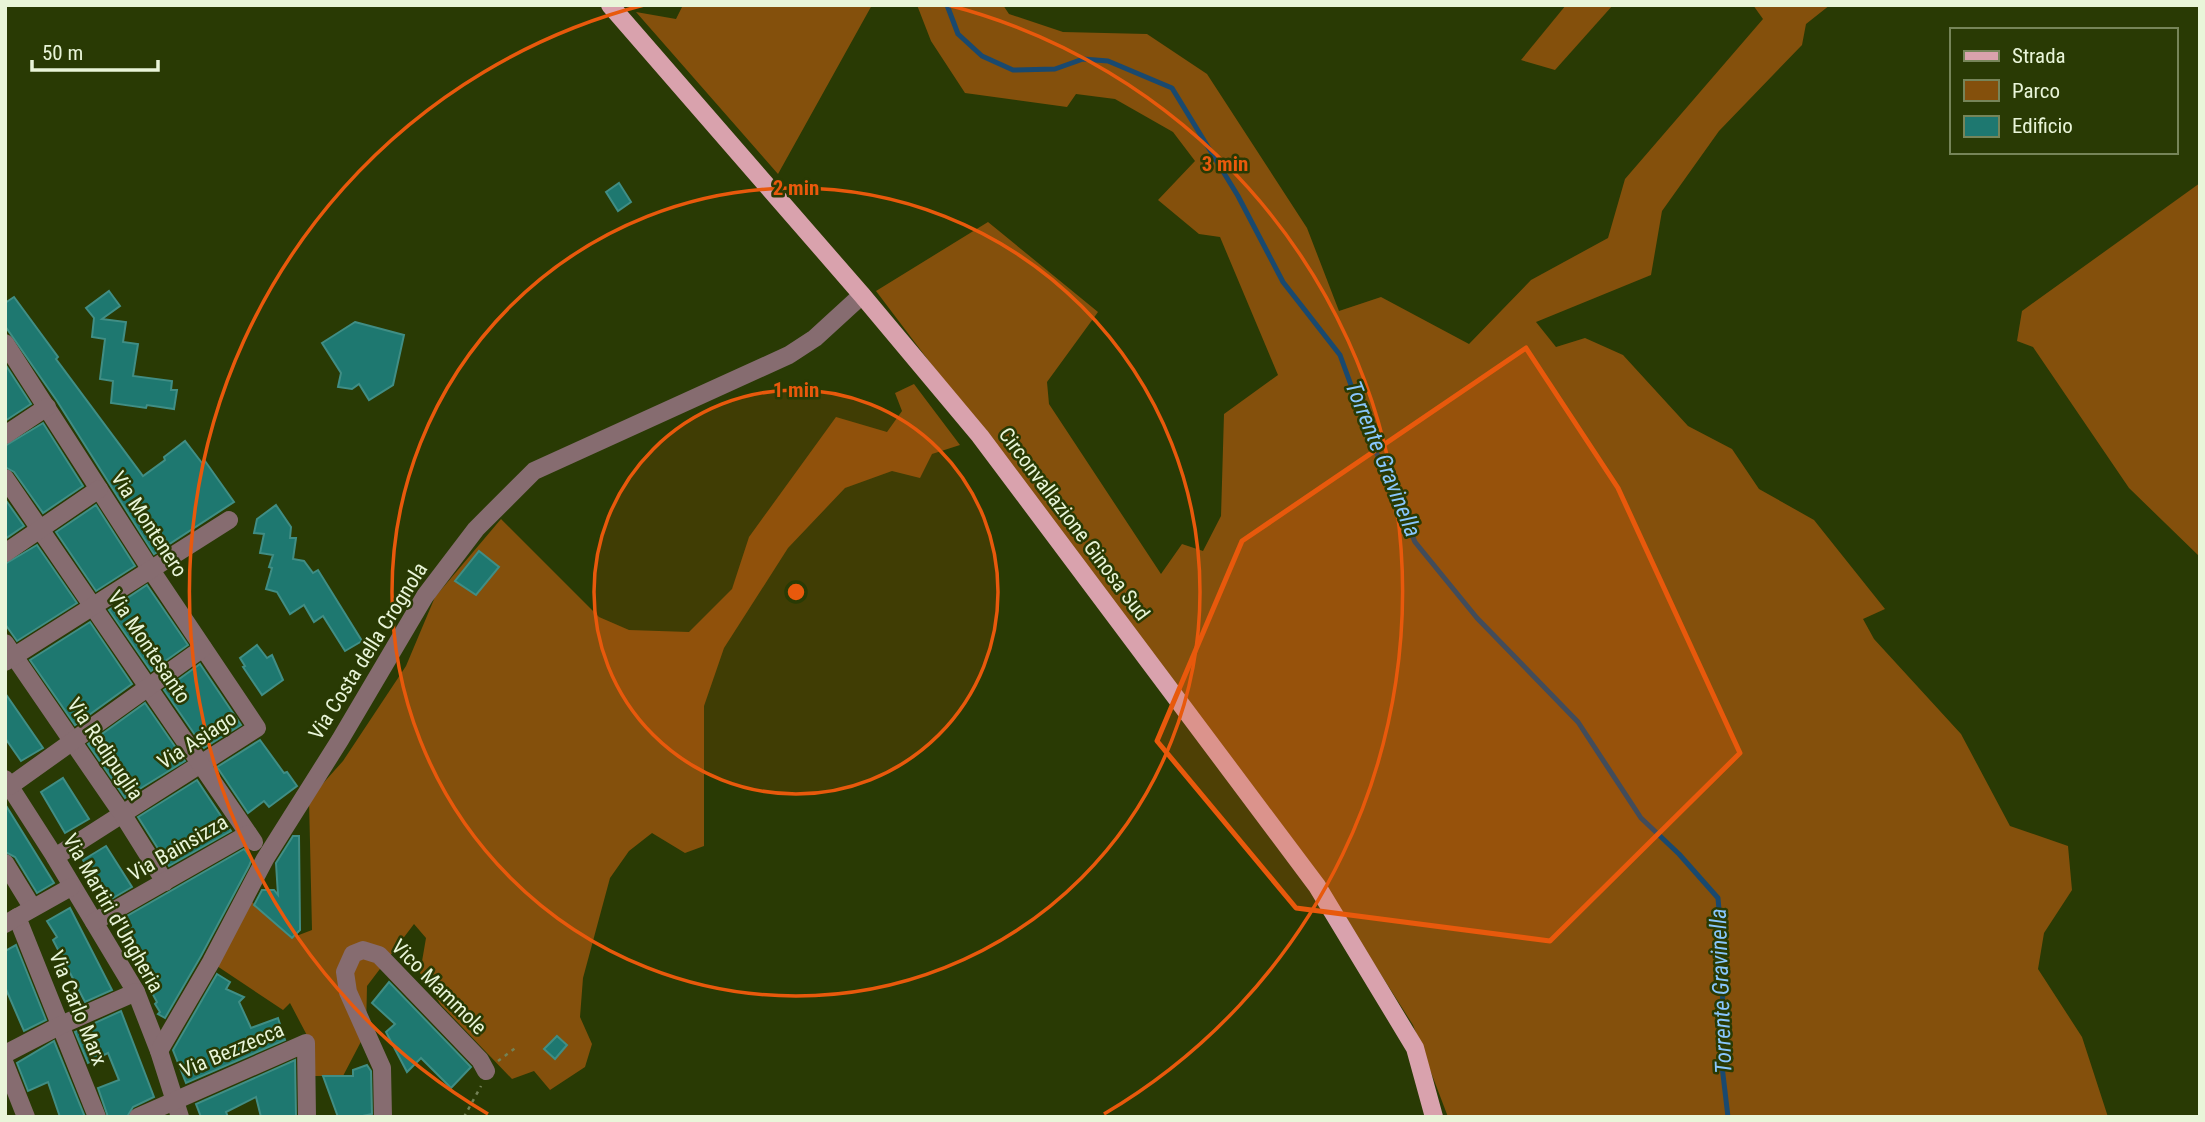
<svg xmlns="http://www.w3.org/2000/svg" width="2205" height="1122" font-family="'Roboto Condensed',sans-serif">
<rect width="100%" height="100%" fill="#293a04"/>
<g fill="#84500c">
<polygon points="683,5 872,5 778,174 636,12 676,19"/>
<polygon points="917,5 1003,5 1009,14 1063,32 1147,34 1207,74 1307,228 1339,311 1381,297 1469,344 1531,280 1608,238 1625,179 1763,19 1753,5 1830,5 1806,24 1802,45 1719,131 1662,211 1651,275 1536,322 1556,347 1585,338 1623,355 1688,426 1732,449 1759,489 1814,520 1885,609 1863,619 1874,639 1961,734 2010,826 2068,846 2072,890 2044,933 2038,969 2082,1037 2108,1117 1448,1117 1413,1025 1321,880 876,291 988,222 1098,312 1047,382 1049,404 1161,574 1182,544 1203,551 1221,516 1224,414 1278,375 1220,237 1199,234 1158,200 1195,161 1173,132 1115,99 1076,94 1067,107 965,93 931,41"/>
<polygon points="1566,5 1613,5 1555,70 1521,60"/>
<polygon points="2200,183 2200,557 2129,488 2033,347 2017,341 2022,311"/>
<polygon points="914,384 960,445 932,454 920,478 892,471 845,488 788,548 724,648 704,706 704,846 685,853 652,833 629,851 610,878 583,978 580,1017 592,1044 585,1067 550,1090 534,1071 512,1079 441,1005 420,973 426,938 414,924 367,986 366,1032 343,1076 313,1076 311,1043 290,1003 283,1010 217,966 252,902 291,938 312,930 309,799 343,761 406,666 435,597 501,519 599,617 629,630 689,632 732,589 749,537 836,417 887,432 902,411 895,393"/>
</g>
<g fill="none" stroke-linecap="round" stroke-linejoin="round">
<polyline stroke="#19496f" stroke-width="5" points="947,5 958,34 982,56 1013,70 1055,69 1083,59 1108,61 1172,88 1238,196 1283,282 1340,355 1371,440 1415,542 1477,618 1578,722 1641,818 1679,854 1718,898 1723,956 1722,1066 1728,1117"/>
</g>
<g fill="#1e7870" stroke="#408e85" stroke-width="2">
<polygon points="619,183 631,202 618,211 606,192"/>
<polygon points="109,291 120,306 102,319 126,322 123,342 138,344 133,376 172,381 171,390 177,390 174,409 147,405 146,408 111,403 113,381 100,379 105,339 92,337 94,318 86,308"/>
<polygon points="14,297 58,357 56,359 143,476 165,460 164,457 185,441 202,463 205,461 234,502 154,554 57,401 5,326 5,303"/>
<polygon points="355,322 404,335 393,385 369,400 359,384 352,389 338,387 341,373 322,343"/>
<polygon points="5,364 31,404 5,421"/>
<polygon points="43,423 83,486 43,513 14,472 5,467 5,446"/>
<polygon points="5,499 24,526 5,539"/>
<polygon points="96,505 135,566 96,591 56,532"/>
<polygon points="276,505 291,527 290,538 296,538 293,559 304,561 313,573 318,570 362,641 345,651 323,616 314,622 304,605 290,614 277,592 266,589 272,568 269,567 273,555 260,553 264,534 254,533 257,519"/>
<polygon points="37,545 77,603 17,641 5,624 5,564"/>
<polygon points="479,551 499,567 476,595 455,581"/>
<polygon points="147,585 188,645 151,671 109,610"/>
<polygon points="90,622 132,684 75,725 30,660"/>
<polygon points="257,645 267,658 272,655 283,680 262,695 243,667 245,666 240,658"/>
<polygon points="200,664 241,725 204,748 164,690"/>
<polygon points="5,693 43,748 21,761 5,738"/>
<polygon points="145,703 185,761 125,798 88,744"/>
<polygon points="260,740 284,773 287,772 297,786 269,807 264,801 248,813 217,767"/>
<polygon points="63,778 89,819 65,833 41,792"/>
<polygon points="197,780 231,831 169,866 138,817"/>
<polygon points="5,804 54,883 37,893 15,857 5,852"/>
<polygon points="293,836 299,836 300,930 292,938 254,905 262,890 274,890 278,895 276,863"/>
<polygon points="106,846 132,887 108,901 83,860"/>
<polygon points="244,849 252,859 249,866 201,956 165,1018 158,1014 160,1012 155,1004 157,1002 145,980 120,920"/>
<polygon points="70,908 112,990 85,1002 53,940 57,937 47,921"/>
<polygon points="16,945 46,1020 24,1031 5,987 5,951"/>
<polygon points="217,974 230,982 226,989 244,997 239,1002 251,1028 278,1018 285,1040 186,1083 173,1050"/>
<polygon points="389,982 471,1067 451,1088 421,1058 407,1072 386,1032 395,1024 372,1003"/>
<polygon points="121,1011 154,1097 133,1107 127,1117 108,1117 98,1088 119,1080 108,1053 88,1063 75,1032"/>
<polygon points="557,1036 567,1045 555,1059 544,1049"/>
<polygon points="54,1041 85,1117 60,1117 48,1082 28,1091 17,1063"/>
<polygon points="295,1060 296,1117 261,1117 256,1097 226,1112 228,1117 201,1117 196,1104"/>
<polygon points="367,1065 371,1071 372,1114 358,1117 338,1117 323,1076 353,1076 353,1070"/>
</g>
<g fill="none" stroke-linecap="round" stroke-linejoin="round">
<g stroke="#738256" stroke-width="2.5" stroke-dasharray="3.5 5" stroke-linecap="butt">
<polyline points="498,1061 518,1046"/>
<polyline points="464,1117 481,1086"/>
</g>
<g stroke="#866c70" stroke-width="18">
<polyline points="5,343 151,570 257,728 55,857"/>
<polyline points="5,435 47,407"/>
<polyline points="5,478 254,842"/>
<polyline points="5,553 99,489"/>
<polyline points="5,643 123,815 165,882"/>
<polyline points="5,662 229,520"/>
<polyline points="5,779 55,857 136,992 159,1051 180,1117"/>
<polyline points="10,786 203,648"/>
<polyline points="5,863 32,907"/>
<polyline points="17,917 97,1117"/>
<polyline points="94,922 248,834"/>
<polyline points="5,924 71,887"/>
<polyline points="159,1051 211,962 265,859 340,740 425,596 476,529 534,471 789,355 815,338 862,295"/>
<polyline points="5,1054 61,1025 136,992"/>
<polyline points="5,1064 26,1117"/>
<polyline points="138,1117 306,1043 307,1117"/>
<polyline points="383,1117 382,1068 348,992 345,972 353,954 363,950 379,955 480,1060 486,1071"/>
</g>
<polyline stroke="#d9a2ad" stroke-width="18" points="610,5 862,295 980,436 1317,886 1415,1048 1434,1117"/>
</g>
<path fill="#e8590c" fill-opacity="0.2" stroke="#e8590c" stroke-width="5" stroke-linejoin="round" d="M1526 348 1618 488 1740 753 1550 941 1296 908 1157 741 1242 541Z"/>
<circle cx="796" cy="592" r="202" fill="#e8590c" fill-opacity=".12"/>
<g fill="none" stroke="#e8590c" stroke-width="3.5">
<circle cx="796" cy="592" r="202"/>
<circle cx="796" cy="592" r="404"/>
<path d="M488 1114A606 606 0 0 1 644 5M948 5A606 606 0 0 1 1104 1114"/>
</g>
<g text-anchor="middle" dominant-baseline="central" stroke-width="5" stroke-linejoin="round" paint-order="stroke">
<g font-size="21" fill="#e9f5d9" stroke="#293a04">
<text transform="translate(149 524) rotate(57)">Via Montenero</text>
<text transform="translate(1074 524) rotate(53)">Circonvallazione Ginosa Sud</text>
<text transform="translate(149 647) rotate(56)">Via Montesanto</text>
<text transform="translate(368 651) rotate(-58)">Via Costa della Crognola</text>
<text transform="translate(197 740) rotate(-33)">Via Asiago</text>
<text transform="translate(105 749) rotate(56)">Via Redipuglia</text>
<text transform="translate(178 848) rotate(-30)">Via Bainsizza</text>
<text transform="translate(113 913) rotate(60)">Via Martiri d'Ungheria</text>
<text transform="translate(439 987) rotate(45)">Vico Mammole</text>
<text transform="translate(78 1008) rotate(68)">Via Carlo Marx</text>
<text transform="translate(232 1050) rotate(-23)">Via Bezzecca</text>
</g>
<g font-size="23" font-style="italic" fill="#89c7fe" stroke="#293a04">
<text transform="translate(1383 459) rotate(68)">Torrente Gravinella</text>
<text transform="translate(1721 991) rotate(-92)">Torrente Gravinella</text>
</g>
</g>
<circle cx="796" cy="592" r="10" fill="#e8590c" stroke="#293a04" stroke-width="3.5"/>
<g font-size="21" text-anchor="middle" font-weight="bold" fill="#e8590c" stroke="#293a04" stroke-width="5" stroke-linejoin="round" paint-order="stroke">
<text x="1225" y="171">3 min</text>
<text x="796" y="195">2 min</text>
<text x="796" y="397">1 min</text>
</g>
<rect width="2205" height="1122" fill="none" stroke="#e9f5d9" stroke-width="14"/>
<rect x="1950" y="28" width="228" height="126" fill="#293a04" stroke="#768559" stroke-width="2"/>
<rect x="1964" y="51" width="35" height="10" fill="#d9a2ad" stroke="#768559" stroke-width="2"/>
<text x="2012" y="63" font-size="21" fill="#e9f5d9">Strada</text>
<rect x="1964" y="80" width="35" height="21" fill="#84500c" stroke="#768559" stroke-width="2"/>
<text x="2012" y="98" font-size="21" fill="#e9f5d9">Parco</text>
<rect x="1964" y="116" width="35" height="21" fill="#1e7870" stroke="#768559" stroke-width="2"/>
<text x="2012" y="133" font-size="21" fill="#e9f5d9">Edificio</text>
<path d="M32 60v10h126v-10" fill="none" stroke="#e9f5d9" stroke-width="3.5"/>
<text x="42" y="60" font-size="21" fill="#e9f5d9" stroke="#293a04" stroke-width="5" paint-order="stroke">50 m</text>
</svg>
